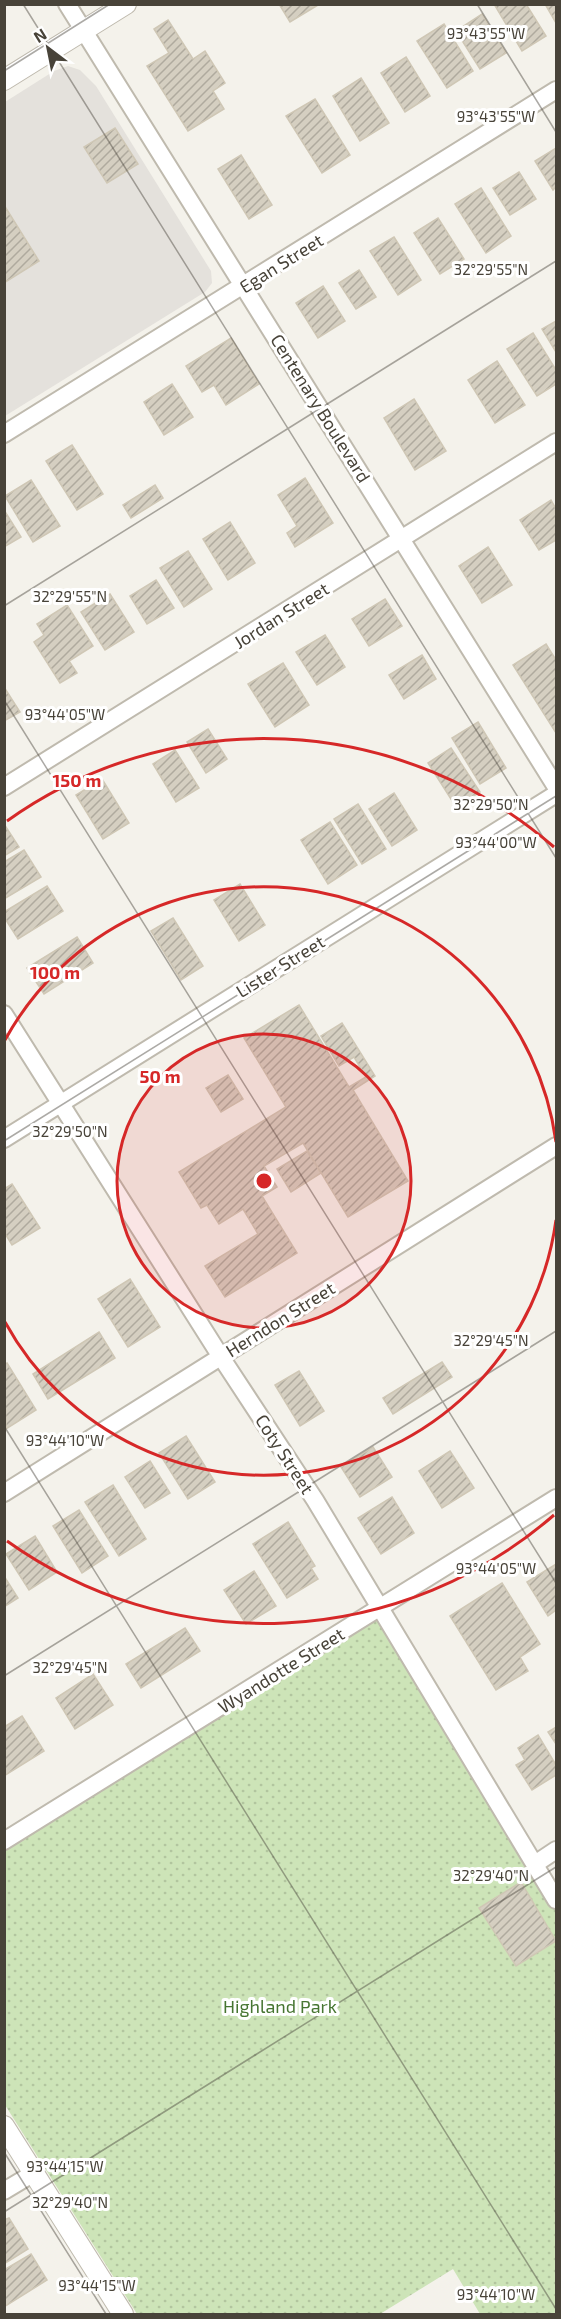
<svg xmlns="http://www.w3.org/2000/svg" width="561" height="2319" font-family="'Exo 2',sans-serif">
<defs>
<pattern id="park-dots" width="8" height="8" patternUnits="userSpaceOnUse" patternTransform="scale(1.5)"><rect width="8" height="8" fill="#cde4b8"/><path d="M2 2h.1M6 6h.1" fill="none" stroke="#b2c59f" stroke-width="1.8" stroke-linecap="round"/></pattern>
<pattern id="building-hatch" width="6" height="6" patternUnits="userSpaceOnUse" patternTransform="scale(1.5)"><rect width="6" height="6" fill="#d5cfc1"/><path d="M-1 1l2-2M0 6l6-6M5 7l2-2" fill="none" stroke="#afaa9e"/></pattern>
</defs>
<rect width="100%" height="100%" fill="#f4f2eb"/>
<polygon fill="#e4e1dc" points="68,66 80,70 96,86 211,271 212,283 205,292 5,416 5,102 54,71"/>
<polygon fill="url(#park-dots)" points="378,1615 556,1908 556,2314 480,2314 453,2269 380,2314 137,2314 5,2105 5,1849"/>
<g fill="url(#building-hatch)" stroke="#cfc7b5" stroke-width="1.5">
<polygon points="279,4 318,4 318,5 290,22"/>
<polygon points="494,4 526,4 546,36 522,51"/>
<polygon points="545,4 556,4 556,23"/>
<polygon points="482,14 506,53 480,69 456,31"/>
<polygon points="168,20 193,59 205,51 225,83 213,91 224,109 188,131 147,66 169,53 154,29"/>
<polygon points="444,24 473,71 447,88 417,41"/>
<polygon points="406,57 430,96 405,112 381,73"/>
<polygon points="361,78 389,123 360,141 333,96"/>
<polygon points="315,99 350,155 322,173 286,116"/>
<polygon points="115,128 138,164 107,183 84,147"/>
<polygon points="556,148 556,187 553,190 535,161"/>
<polygon points="241,155 272,205 249,219 218,169"/>
<polygon points="519,172 536,199 510,215 493,188"/>
<polygon points="481,188 511,236 486,253 455,204"/>
<polygon points="4,205 39,261 4,283"/>
<polygon points="438,218 464,259 440,274 414,233"/>
<polygon points="394,237 421,280 398,295 370,251"/>
<polygon points="359,270 376,297 356,309 339,283"/>
<polygon points="323,286 345,321 318,338 296,303"/>
<polygon points="556,321 556,352 542,329"/>
<polygon points="533,333 556,370 556,384 537,396 507,349"/>
<polygon points="231,338 259,384 226,405 214,385 202,392 186,366"/>
<polygon points="497,361 525,405 495,423 468,380"/>
<polygon points="172,384 193,417 164,435 144,402"/>
<polygon points="414,399 446,451 415,470 384,418"/>
<polygon points="72,445 103,494 77,510 46,461"/>
<polygon points="305,478 333,523 295,547 287,533 297,526 278,495"/>
<polygon points="31,480 60,526 33,542 5,496"/>
<polygon points="155,485 163,498 131,518 123,505"/>
<polygon points="551,500 556,509 556,540 539,550 520,520"/>
<polygon points="4,510 21,537 4,547"/>
<polygon points="230,522 255,563 228,580 203,539"/>
<polygon points="488,547 512,585 482,603 459,566"/>
<polygon points="188,551 212,589 184,607 160,568"/>
<polygon points="156,580 174,608 147,624 130,596"/>
<polygon points="110,594 134,632 105,650 81,612"/>
<polygon points="385,599 402,626 369,646 352,619"/>
<polygon points="67,605 93,646 69,661 77,673 60,683 34,642 44,635 37,624"/>
<polygon points="325,635 345,667 317,685 296,652"/>
<polygon points="546,644 556,660 556,733 513,665"/>
<polygon points="422,655 436,679 404,699 389,675"/>
<polygon points="283,663 309,705 275,727 248,684"/>
<polygon points="4,687 20,712 4,721"/>
<polygon points="478,722 506,768 480,784 452,738"/>
<polygon points="208,729 227,759 206,773 187,742"/>
<polygon points="451,748 480,792 456,807 428,763"/>
<polygon points="175,750 199,788 176,802 153,764"/>
<polygon points="102,779 129,823 103,839 76,795"/>
<polygon points="394,793 417,830 392,846 369,809"/>
<polygon points="358,804 386,849 362,864 334,819"/>
<polygon points="330,822 357,865 328,884 301,840"/>
<polygon points="4,824 19,847 4,856"/>
<polygon points="24,850 41,877 4,899 4,862"/>
<polygon points="240,884 265,925 239,941 214,900"/>
<polygon points="47,886 63,911 18,939 4,917 4,912"/>
<polygon points="173,918 203,966 181,980 151,931"/>
<polygon points="77,937 93,963 44,994 27,968"/>
<polygon points="299,1005 349,1087 366,1077 354,1057 339,1066 321,1036 342,1023 375,1076 353,1090 408,1181 348,1217 303,1143 264,1166 277,1187 262,1196 297,1253 225,1297 205,1266 258,1234 243,1209 219,1224 207,1205 201,1208 179,1172 286,1107 244,1038"/>
<polygon points="228,1075 243,1099 221,1112 206,1088"/>
<polygon points="307,1151 321,1173 291,1192 277,1169"/>
<polygon points="12,1184 40,1228 12,1245 4,1232 4,1189"/>
<polygon points="130,1279 160,1327 128,1347 98,1299"/>
<polygon points="99,1332 115,1358 48,1399 33,1374"/>
<polygon points="442,1362 452,1377 393,1414 383,1398"/>
<polygon points="7,1363 36,1410 6,1429 4,1365"/>
<polygon points="299,1371 324,1411 300,1426 275,1385"/>
<polygon points="186,1436 215,1482 188,1499 159,1453"/>
<polygon points="373,1447 392,1477 360,1497 341,1467"/>
<polygon points="450,1451 474,1488 442,1508 419,1471"/>
<polygon points="150,1461 170,1493 145,1508 125,1477"/>
<polygon points="113,1485 146,1539 119,1556 85,1502"/>
<polygon points="392,1497 414,1533 381,1554 358,1518"/>
<polygon points="79,1510 108,1556 82,1573 53,1526"/>
<polygon points="288,1522 315,1566 311,1568 318,1579 287,1598 253,1544"/>
<polygon points="35,1536 57,1572 29,1590 6,1554"/>
<polygon points="556,1564 556,1610 548,1616 527,1582"/>
<polygon points="254,1571 276,1606 246,1624 224,1590"/>
<polygon points="4,1576 18,1598 4,1607"/>
<polygon points="502,1583 540,1644 520,1657 528,1671 496,1690 450,1616"/>
<polygon points="185,1628 200,1651 141,1688 126,1664"/>
<polygon points="93,1674 113,1705 75,1729 56,1698"/>
<polygon points="22,1716 44,1751 4,1776 4,1727"/>
<polygon points="556,1727 556,1744 548,1732"/>
<polygon points="538,1735 556,1765 556,1775 532,1790 516,1765 525,1760 518,1748"/>
<polygon points="521,1882 556,1941 516,1966 479,1908"/>
<polygon points="9,2218 28,2249 4,2264 4,2220"/>
<polygon points="31,2254 47,2280 4,2307 4,2270"/>
</g>
<g fill="none" stroke-linecap="round" stroke-linejoin="round">
<g stroke="#bfbaae" stroke-width="20">
<g id="minor">
<polyline points="67,4 556,787"/>
<polyline points="4,434 556,90"/>
<polyline points="4,787 556,442"/>
<polyline points="4,1014 221,1357 315,1500 556,1900"/>
<polyline points="4,1139 556,794"/>
<polyline points="4,1493 556,1146"/>
<polyline points="4,1841 556,1498"/>
<polyline points="535,1864 556,1850"/>
<polyline points="4,2191 34,2173"/>
</g>
</g>
<g stroke="#bfbaae" stroke-width="22">
<g id="tertiary">
<polyline points="4,80 126,4"/>
<polyline points="4,2126 123,2314"/>
</g>
</g>
<use href="#minor" stroke="#fff" stroke-width="16"/>
<use href="#tertiary" stroke="#fff" stroke-width="20"/>
</g>
<path fill="none" stroke="#484339" stroke-width="1.5" stroke-opacity="0.45" d="M23 4 556 858M477 4 556 132M4 71 110 4M4 606 556 261M4 700 556 1583M4 1141 556 796M4 1426 556 2309M4 1676 556 1331M4 2152 106 2314M4 2212 556 1867"/>
<circle cx="264" cy="1181" r="147" fill="#d62828" fill-opacity=".12"/>
<g fill="none" stroke="#d62828" stroke-width="3">
<circle cx="264" cy="1181" r="147"/>
<path d="M556 1220A295 295 0 0 1 5 1322M5 1040A295 295 0 0 1 556 1142"/>
<path d="M554 1515A442 442 0 0 1 7 1541M7 821A442 442 0 0 1 554 847"/>
</g>
<g text-anchor="middle" dominant-baseline="central" stroke-width="6" stroke-linejoin="round" paint-order="stroke">
<g font-size="18" fill="#484339" stroke="#fff">
<text transform="translate(281 263) rotate(-32)">Egan Street</text>
<text transform="translate(321 408) rotate(58)">Centenary Boulevard</text>
<text transform="translate(281 615) rotate(-32)">Jordan Street</text>
<text transform="translate(280 966) rotate(-32)">Lister Street</text>
<text transform="translate(280 1319) rotate(-32)">Herndon Street</text>
<text transform="translate(285 1454) rotate(57)">Coty Street</text>
<text transform="translate(281 1670) rotate(-32)">Wyandotte Street</text>
</g>
<g font-size="18" fill="#467531" stroke="#fff">
<text x="280" y="2006">Highland Park</text>
</g>
</g>
<g font-size="15" text-anchor="middle" fill="#484339" stroke="#fff" stroke-width="6" stroke-linejoin="round" paint-order="stroke">
<text x="486" y="39">93°43'55"W</text>
<text x="496" y="122">93°43'55"W</text>
<text x="491" y="275">32°29'55"N</text>
<text x="70" y="602">32°29'55"N</text>
<text x="65" y="720">93°44'05"W</text>
<text x="491" y="810">32°29'50"N</text>
<text x="496" y="848">93°44'00"W</text>
<text x="70" y="1137">32°29'50"N</text>
<text x="491" y="1346">32°29'45"N</text>
<text x="65" y="1446">93°44'10"W</text>
<text x="496" y="1574">93°44'05"W</text>
<text x="70" y="1673">32°29'45"N</text>
<text x="491" y="1881">32°29'40"N</text>
<text x="65" y="2172">93°44'15"W</text>
<text x="70" y="2208">32°29'40"N</text>
<text x="97" y="2291">93°44'15"W</text>
<text x="496" y="2300">93°44'10"W</text>
</g>
<circle cx="264" cy="1181" r="9" fill="#d62828" stroke="#fff" stroke-width="3"/>
<g font-size="18" text-anchor="middle" font-weight="bold" fill="#d62828" stroke="#fff" stroke-width="6" stroke-linejoin="round" paint-order="stroke">
<text x="77" y="787">150 m</text>
<text x="55" y="979">100 m</text>
<text x="160" y="1083">50 m</text>
</g>
<rect width="561" height="2319" fill="none" stroke="#484339" stroke-width="12"/>
<g transform="translate(48 48) rotate(328)" stroke="#ffffff" stroke-width="4.5" paint-order="stroke">
<path d="M0-4.5L10 22L0 15L-10 22Z" fill="#484339"/>
<text y="-9" font-size="16" font-weight="bold" text-anchor="middle" fill="#484339">N</text>
</g>
</svg>
